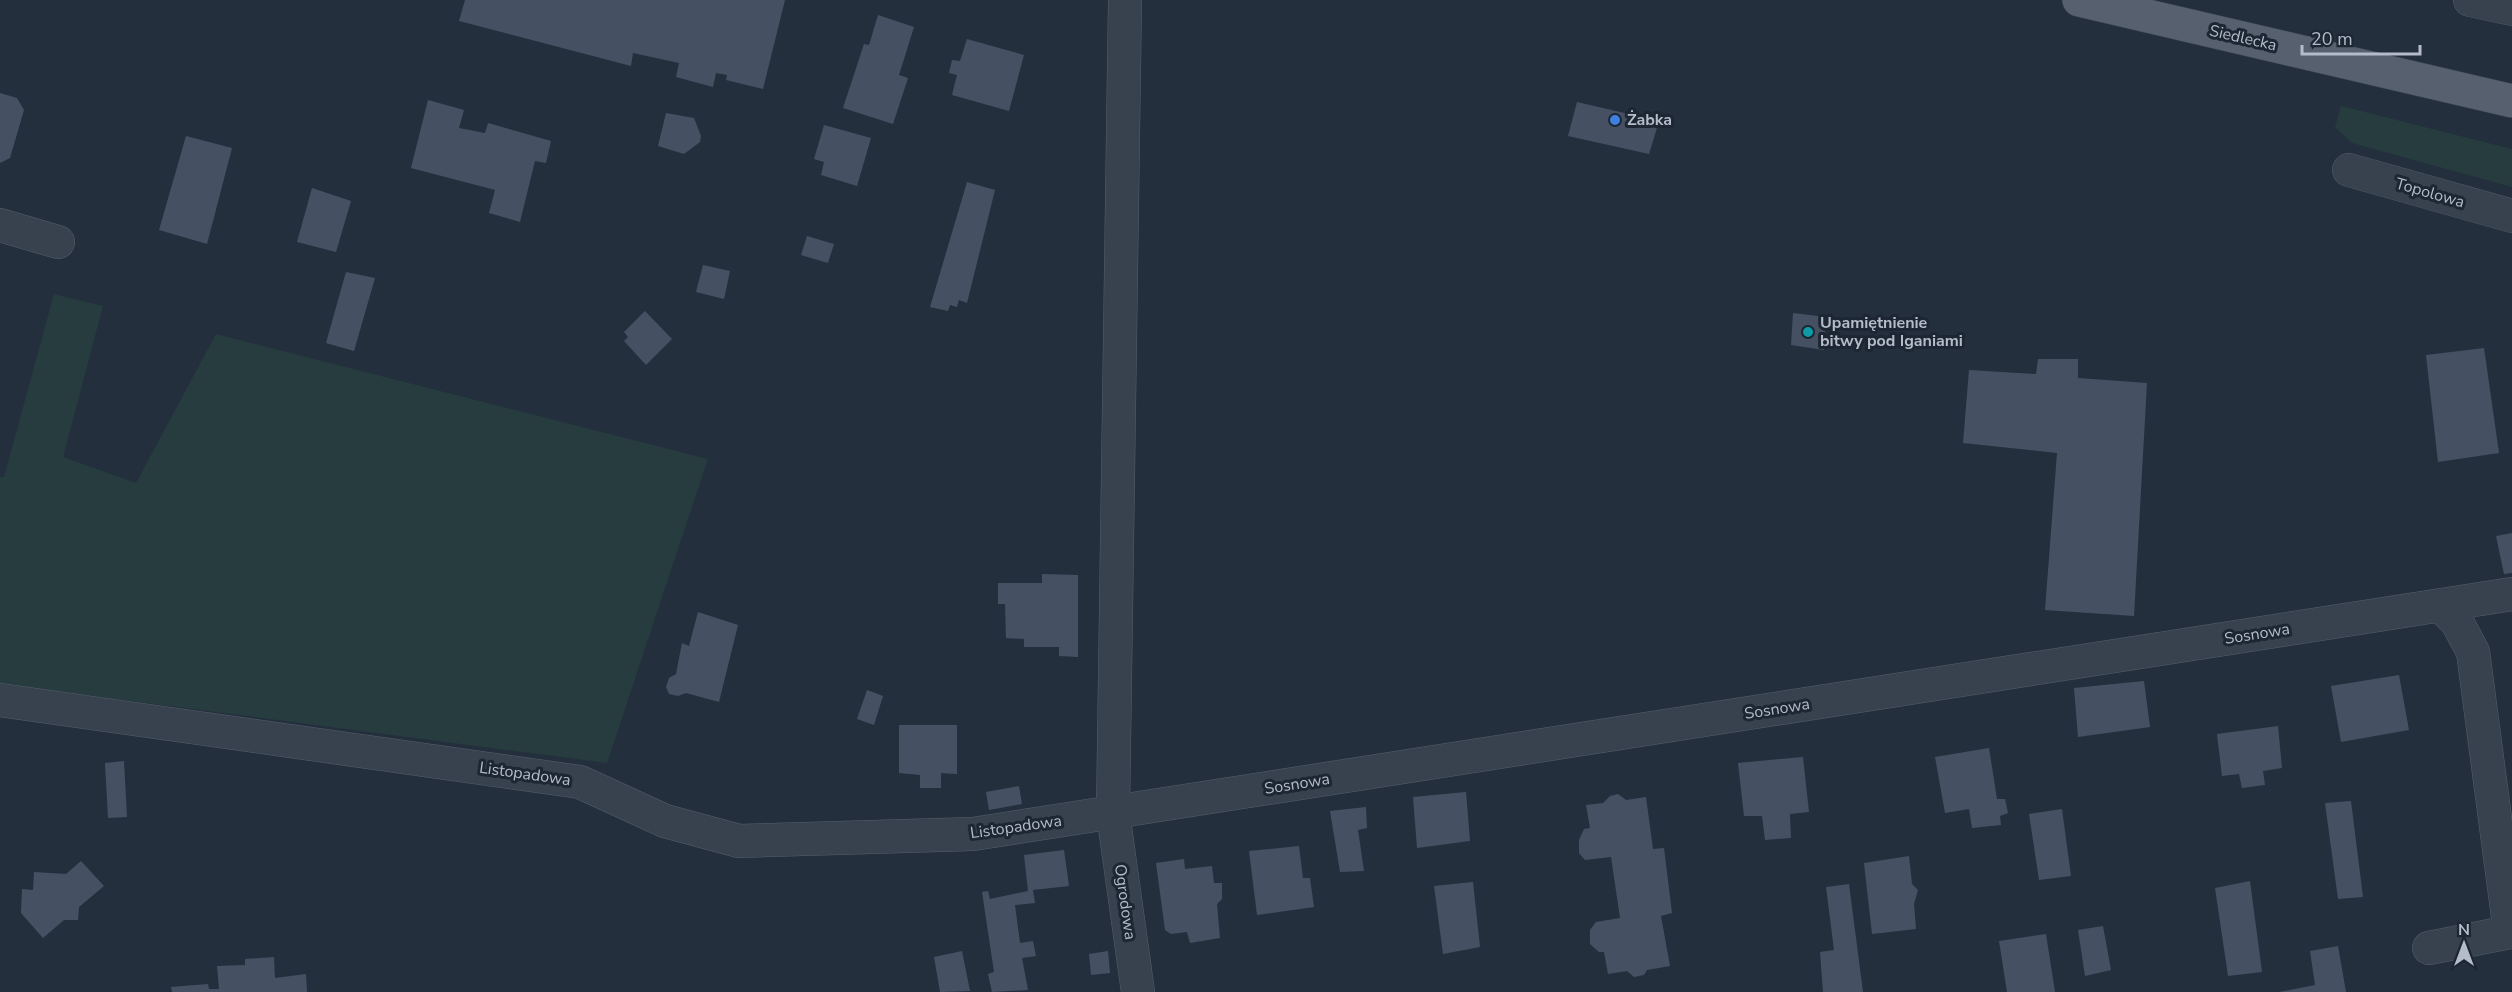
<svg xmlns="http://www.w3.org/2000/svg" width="2512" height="992" font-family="'Nunito Sans',sans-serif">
<rect width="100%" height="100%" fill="#242f3e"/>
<g fill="#263c3f">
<polygon points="2341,106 2512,149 2512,187 2352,143 2335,127"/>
<polygon points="54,294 103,306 63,457 136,483 216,334 708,459 607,763 0,684 0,477 4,477"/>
</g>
<g fill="#455162">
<polygon points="465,0 785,0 763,89 726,80 727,75 716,73 713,87 676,77 679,63 633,53 631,66 459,21"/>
<polygon points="878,15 914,27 899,75 908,78 893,124 843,108 864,44 869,45"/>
<polygon points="967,39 1024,55 1009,111 952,95 957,75 949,73 952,60 960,61"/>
<polygon points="0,93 17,98 24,110 10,158 0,163"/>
<polygon points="428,100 464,110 459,128 485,133 488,123 551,141 546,163 535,161 520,222 489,213 495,190 411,168"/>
<polygon points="1577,102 1659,121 1649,154 1568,136"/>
<polygon points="666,113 694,118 701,136 700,142 684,154 658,146"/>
<polygon points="824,125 871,138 857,186 821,175 824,162 814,159"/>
<polygon points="186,136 232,148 207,244 159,230"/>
<polygon points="967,182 995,190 967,303 959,300 957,307 950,305 948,311 930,307"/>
<polygon points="312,188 351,201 336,252 297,242"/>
<polygon points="807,236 834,244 828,263 801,255"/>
<polygon points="703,265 730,271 724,299 696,292"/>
<polygon points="346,272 375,278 354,351 326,343"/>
<polygon points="645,311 672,339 646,365 624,341 628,337 624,332"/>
<polygon points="1793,313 1826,317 1824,350 1791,345"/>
<polygon points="2484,348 2499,453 2438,462 2426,355"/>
<polygon points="2038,359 2078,359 2078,378 2147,383 2134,616 2045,610 2057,453 1963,443 1969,370 2036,374"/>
<polygon points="2512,533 2512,573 2504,574 2496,536"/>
<polygon points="1042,574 1078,575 1078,657 1059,656 1059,647 1024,647 1024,639 1006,638 1005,604 998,604 998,583 1042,583"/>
<polygon points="698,612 738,625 719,702 686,693 678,696 669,694 666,687 669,678 676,674 682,643 689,646"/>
<polygon points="2399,675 2409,730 2341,742 2331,686"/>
<polygon points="2144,681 2150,727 2078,737 2074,688"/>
<polygon points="867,690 883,696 874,725 857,719"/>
<polygon points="899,725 957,725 957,774 941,773 941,788 920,788 920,775 899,773"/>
<polygon points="2278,726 2282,768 2263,771 2265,785 2242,788 2239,774 2222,776 2217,734"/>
<polygon points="1989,748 1997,799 2005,799 2008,813 2000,816 2001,825 1972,828 1969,809 1945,813 1935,757"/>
<polygon points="1803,757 1809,812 1790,814 1791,838 1765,840 1762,816 1744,816 1738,763"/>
<polygon points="124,761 127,817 108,818 105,763"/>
<polygon points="1019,786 1022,804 989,810 986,792"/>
<polygon points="1466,792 1470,841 1417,848 1413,797"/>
<polygon points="1618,794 1626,800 1646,797 1653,849 1664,848 1672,913 1661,916 1670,966 1647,970 1644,975 1634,977 1627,971 1608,974 1604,952 1599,952 1590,944 1590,930 1596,922 1620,918 1611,857 1585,860 1579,853 1579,840 1584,829 1590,828 1586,805 1603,803 1610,796"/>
<polygon points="2351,801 2363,897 2338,899 2325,803"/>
<polygon points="1366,807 1367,828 1358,830 1364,871 1340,872 1330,811"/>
<polygon points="2062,809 2071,876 2039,880 2029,814"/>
<polygon points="1299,846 1303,878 1310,878 1314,907 1257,915 1249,851"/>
<polygon points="1064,850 1069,886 1033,890 1035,903 1015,905 1020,943 1033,941 1036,956 1022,958 1028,990 992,992 988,974 994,972 982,892 988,891 990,899 1028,891 1024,855"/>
<polygon points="1909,856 1912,884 1918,890 1914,904 1916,929 1872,934 1864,863"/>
<polygon points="1184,859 1185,869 1212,866 1214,883 1222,883 1222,899 1217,904 1220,938 1190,943 1187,932 1171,934 1165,930 1156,863"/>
<polygon points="81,861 104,886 79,907 78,920 64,920 43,938 21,913 22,889 33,890 34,872 66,874"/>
<polygon points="2250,881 2262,972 2228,976 2215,888"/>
<polygon points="1473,882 1480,947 1443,954 1434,886"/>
<polygon points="1849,884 1863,992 1823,992 1820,952 1834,950 1826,887"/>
<polygon points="2103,926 2111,970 2085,976 2078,930"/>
<polygon points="2046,934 2055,992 2007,992 1999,941"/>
<polygon points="2338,946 2346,992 2279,992 2315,985 2310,951"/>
<polygon points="962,951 970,991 940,992 934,957"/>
<polygon points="1108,951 1110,973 1091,975 1089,954"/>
<polygon points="274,957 275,978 306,974 307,992 172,992 171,987 208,984 209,989 219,989 217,966 245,965 245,959"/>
</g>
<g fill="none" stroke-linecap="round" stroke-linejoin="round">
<g stroke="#565f6c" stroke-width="34">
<g id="minor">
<polyline points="1125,0 1113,813 1138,992"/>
<polyline points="2470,0 2512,9"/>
<polyline points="2349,170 2512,216"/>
<polyline points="0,225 58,242"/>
<polyline points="0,700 580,782 665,821 739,841 973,834 2512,594"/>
<polyline points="2429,948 2510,932 2473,652 2457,622 2441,606"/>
</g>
</g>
<g stroke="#414a57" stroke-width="34">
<polyline id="major" points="2079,0 2512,101"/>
</g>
<use href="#minor" stroke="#38414e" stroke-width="33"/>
<use href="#major" stroke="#56606e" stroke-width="33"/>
</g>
<circle fill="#3f7fe0" stroke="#1d2633" stroke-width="2" cx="1615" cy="120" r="6"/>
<circle fill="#0f9aa8" stroke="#1d2633" stroke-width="2" cx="1808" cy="332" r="6"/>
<g text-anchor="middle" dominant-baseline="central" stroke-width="6" stroke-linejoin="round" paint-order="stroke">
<g font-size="16" fill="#b4bcc9" stroke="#1d2633">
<text transform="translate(2243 38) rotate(13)">Siedlecka</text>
<text transform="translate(2430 193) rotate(16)">Topolowa</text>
<text transform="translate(2257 634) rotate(-9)">Sosnowa</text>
<text transform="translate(1777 709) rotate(-9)">Sosnowa</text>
<text transform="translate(525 774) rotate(8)">Listopadowa</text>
<text transform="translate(1297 784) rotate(-9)">Sosnowa</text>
<text transform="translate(1016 827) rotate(-8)">Listopadowa</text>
<text transform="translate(1125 902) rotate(82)">Ogrodowa</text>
</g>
<g font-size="16" font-weight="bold" fill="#b4bcc9" stroke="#1d2633" text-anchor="start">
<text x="1627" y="120">Żabka</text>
<text x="1820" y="323">Upamiętnienie<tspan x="1820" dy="18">bitwy pod Iganiami</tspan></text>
</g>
</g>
<g transform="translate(2464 944)" stroke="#1d2633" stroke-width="4.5" paint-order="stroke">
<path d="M0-4.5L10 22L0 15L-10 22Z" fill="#b4bcc9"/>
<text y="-9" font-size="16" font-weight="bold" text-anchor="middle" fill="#b4bcc9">N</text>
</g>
<path d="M2302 45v9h118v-9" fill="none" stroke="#b4bcc9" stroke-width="3"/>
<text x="2311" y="45" font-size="18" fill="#b4bcc9" stroke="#1d2633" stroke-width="4.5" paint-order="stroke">20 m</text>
</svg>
